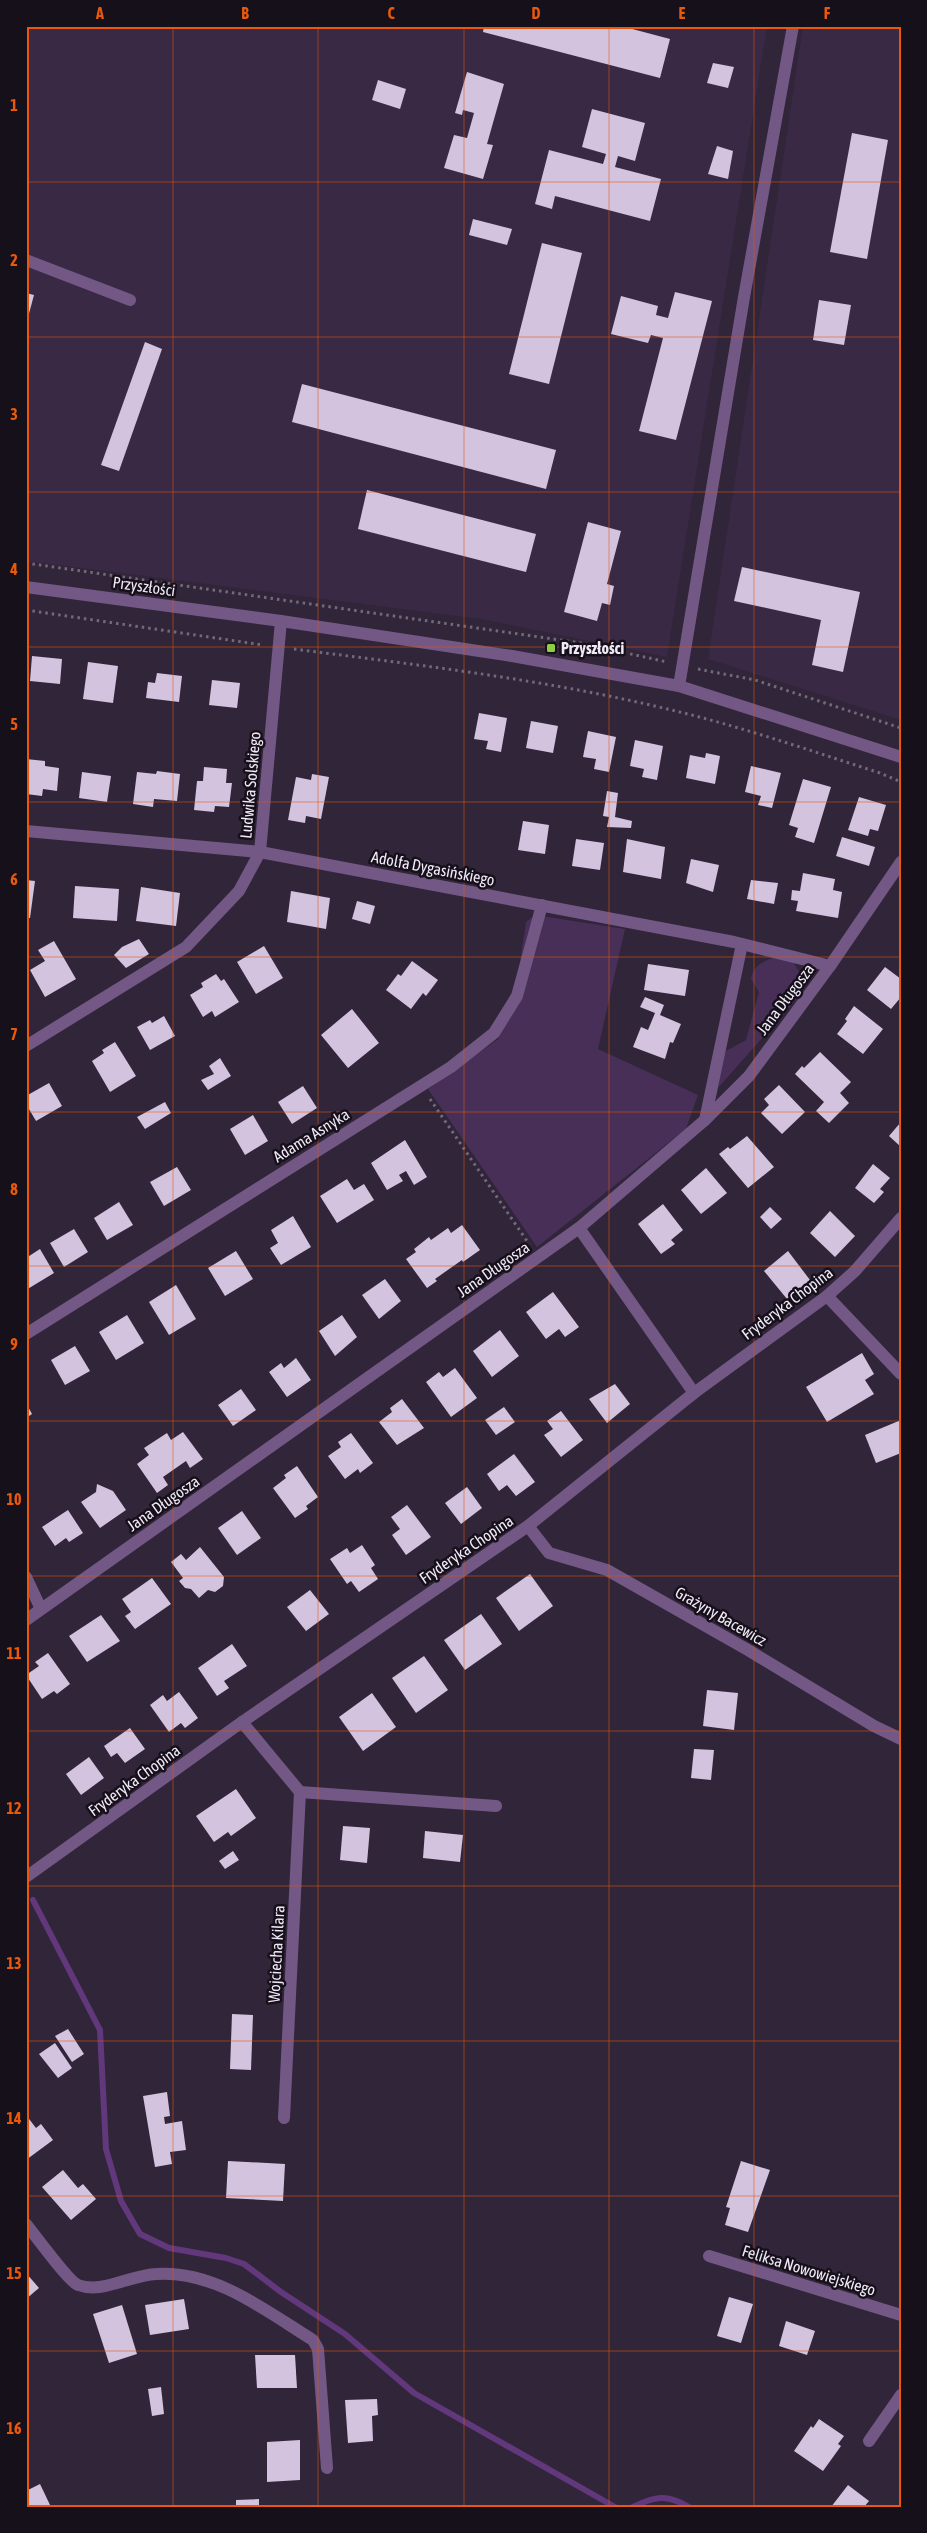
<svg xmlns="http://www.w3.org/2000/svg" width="927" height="2533" font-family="'Asap Condensed',sans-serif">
<rect width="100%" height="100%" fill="#312539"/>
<g fill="#392944">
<polygon points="26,26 767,26 667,657 481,619 26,561"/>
<polygon points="803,26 901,26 901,720 708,659"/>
</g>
<g fill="#472f57">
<polygon points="535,915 625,929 598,1049 698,1095 686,1129 537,1247 428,1089 498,1039 519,969 526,922"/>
<path d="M776 957 794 963 802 977 803 992 718 1088 724 1052 746 1040 759 992 751 979C753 965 764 961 776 957Z"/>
</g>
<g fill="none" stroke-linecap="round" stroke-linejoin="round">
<g stroke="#62387c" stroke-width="6">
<polyline points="33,1900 100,2030 106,2149 121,2201 140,2234 169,2248 226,2258 244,2264 281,2292 345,2334 414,2393 615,2507"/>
<path d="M633 2507C655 2496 667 2494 689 2507"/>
</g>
</g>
<g fill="#d3c3de">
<polygon points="484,26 621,26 670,39 660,78 483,32"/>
<polygon points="713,63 734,67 728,88 707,83"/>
<polygon points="467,72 504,84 487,144 493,145 483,179 444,168 454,135 467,138 474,113 463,110 462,115 455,113"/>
<polygon points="378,80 406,89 400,109 372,100"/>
<polygon points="592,109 645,123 635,161 618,156 615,167 661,179 650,221 555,196 552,209 535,204 549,150 603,164 606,154 582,147"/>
<polygon points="852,133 888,140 867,259 830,252"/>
<polygon points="717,146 733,151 728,179 708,174"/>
<polygon points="473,219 512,229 507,245 469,235"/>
<polygon points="542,243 582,253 549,384 509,374"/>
<polygon points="675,292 712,301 676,440 639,431 663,338 651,335 648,343 611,334 621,296 658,306 656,315 668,318"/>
<polygon points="26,293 34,295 27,321 26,320"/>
<polygon points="819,300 851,305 844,345 813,340"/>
<polygon points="145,342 162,349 119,471 101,465"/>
<polygon points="302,384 556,450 546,489 292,422"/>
<polygon points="367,490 536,534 526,572 358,529"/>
<polygon points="588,522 621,531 607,584 614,586 610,605 602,603 597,621 564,612"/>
<polygon points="742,567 860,592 843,672 812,665 821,620 734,601"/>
<polygon points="32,656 62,659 60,684 30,681"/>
<polygon points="88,662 118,666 113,703 83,699"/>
<polygon points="157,673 182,676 179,702 146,698 148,682 155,683"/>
<polygon points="212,680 240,683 237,708 209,705"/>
<polygon points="479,713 507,718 501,752 486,749 488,741 474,739"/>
<polygon points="531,721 558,726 553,753 526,748"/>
<polygon points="588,731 616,737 609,772 594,769 596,759 583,757"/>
<polygon points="635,740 663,746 657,780 642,777 644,769 630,766"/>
<polygon points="706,753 720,756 715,784 686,778 690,755 705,758"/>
<polygon points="26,759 45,761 45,766 59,768 57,791 43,789 42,796 26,794"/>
<polygon points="751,766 781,773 772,808 758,805 761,796 745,792"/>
<polygon points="204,767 227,769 226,783 232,783 229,807 215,806 214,812 194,810 197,781 203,781"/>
<polygon points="157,771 180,774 177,801 154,799 153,807 133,804 137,772 156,774"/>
<polygon points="82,772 111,776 107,802 79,798"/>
<polygon points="312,774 329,777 321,819 306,816 305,823 288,820 296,777 311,780"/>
<polygon points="803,779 831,787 814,843 795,837 798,828 789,825"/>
<polygon points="607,791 618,793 615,817 632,821 631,828 607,827 609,817 603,816"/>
<polygon points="859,797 886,805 878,831 870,829 868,836 848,830"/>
<polygon points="523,821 549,825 545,854 518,850"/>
<polygon points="842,837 875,847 869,866 836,856"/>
<polygon points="576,839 604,843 600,870 572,866"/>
<polygon points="627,839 665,847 661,879 623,872"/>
<polygon points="691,859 719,865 713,892 686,883"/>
<polygon points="803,873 835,879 833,890 842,892 838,918 796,911 798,901 791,900 792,890 800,891"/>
<polygon points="26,880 35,881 30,918 26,918"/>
<polygon points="751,880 778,883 774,904 747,899"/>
<polygon points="75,886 119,889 117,921 73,918"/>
<polygon points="141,887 180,893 176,926 136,921"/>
<polygon points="291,891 330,898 326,929 287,922"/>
<polygon points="357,901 375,906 370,924 352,919"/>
<polygon points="139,939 149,954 126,968 114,955 122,947"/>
<polygon points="54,941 76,979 45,997 30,970 45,961 38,950"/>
<polygon points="264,946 283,978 256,994 237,962"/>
<polygon points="412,961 438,980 426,996 423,993 411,1009 386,990 398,974 401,976"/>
<polygon points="648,964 689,970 685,996 644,990"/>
<polygon points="885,967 901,979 901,997 891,1009 867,990"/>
<polygon points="216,974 221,981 224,979 239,1002 215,1017 212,1011 203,1017 190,995 203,987 201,983"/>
<polygon points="645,997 664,1005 660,1015 681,1024 673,1043 670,1042 665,1059 633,1047 641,1027 648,1030 655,1013 640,1007"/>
<polygon points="854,1006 883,1029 863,1054 837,1034 847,1021 845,1019"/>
<polygon points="352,1009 379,1043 348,1068 321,1035"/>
<polygon points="164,1016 175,1036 150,1050 137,1027 150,1020 152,1023"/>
<polygon points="115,1042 136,1076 110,1092 92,1061 104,1053 102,1050"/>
<polygon points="820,1052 851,1082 840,1093 849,1103 829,1123 816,1111 824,1102 795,1074 802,1066 804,1068"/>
<polygon points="220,1058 231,1076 208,1090 201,1080 214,1074 209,1066"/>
<polygon points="49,1083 62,1106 36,1121 26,1104 26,1096"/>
<polygon points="779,1085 805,1112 782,1134 761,1113 769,1105 764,1099"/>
<polygon points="303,1086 317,1108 292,1124 278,1102"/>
<polygon points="165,1102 171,1113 145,1129 137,1117"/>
<polygon points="253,1115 268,1141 245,1155 230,1129"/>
<polygon points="901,1122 901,1147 889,1136"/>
<polygon points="747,1136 774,1167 748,1188 719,1154 728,1147 730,1149"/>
<polygon points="405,1140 427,1177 414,1185 406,1171 399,1175 403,1181 387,1190 371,1163"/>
<polygon points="873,1164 890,1178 880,1189 884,1192 874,1203 855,1188"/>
<polygon points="177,1167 191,1190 164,1206 150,1182"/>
<polygon points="706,1168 727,1193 701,1214 681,1190"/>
<polygon points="347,1179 354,1190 364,1184 374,1200 337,1223 320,1196"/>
<polygon points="119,1202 133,1225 107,1240 94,1218"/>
<polygon points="663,1204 683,1230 671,1240 675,1244 661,1254 638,1224"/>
<polygon points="770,1207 782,1219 771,1229 760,1217"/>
<polygon points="830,1211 855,1236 835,1257 810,1233"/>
<polygon points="293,1216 311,1247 281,1265 270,1248 278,1243 271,1230"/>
<polygon points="462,1225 480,1250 463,1262 462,1260 435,1279 437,1281 427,1288 406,1259 416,1252 414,1249 429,1237 431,1240 448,1228 451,1233"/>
<polygon points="74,1229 88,1252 64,1267 50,1243"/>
<polygon points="40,1249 54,1273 26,1290 26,1258"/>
<polygon points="236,1251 253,1279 225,1296 208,1268"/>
<polygon points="788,1251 810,1280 787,1299 764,1271"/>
<polygon points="385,1279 401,1301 379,1319 362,1295"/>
<polygon points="176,1285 196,1319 169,1335 149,1302"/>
<polygon points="553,1292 579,1327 565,1337 559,1329 546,1339 526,1312"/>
<polygon points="127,1315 144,1343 116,1360 99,1332"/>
<polygon points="342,1315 357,1337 335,1356 319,1331"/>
<polygon points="500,1330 519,1356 492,1377 473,1351"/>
<polygon points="75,1346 90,1371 65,1385 51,1360"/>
<polygon points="862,1353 874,1374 865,1380 874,1394 827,1422 806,1387"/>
<polygon points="296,1358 311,1380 287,1397 269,1372 281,1363 284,1368"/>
<polygon points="455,1368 477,1398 451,1417 426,1382 439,1372 443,1377"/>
<polygon points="615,1384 630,1404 607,1423 589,1399"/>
<polygon points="241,1389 256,1410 233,1426 218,1405"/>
<polygon points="402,1399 424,1428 397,1445 379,1422 392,1412 390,1408"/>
<polygon points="26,1403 32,1414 26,1418"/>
<polygon points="504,1407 515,1422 496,1435 485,1420"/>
<polygon points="561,1411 583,1440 561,1457 544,1435 553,1429 547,1421"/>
<polygon points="901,1420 901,1453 876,1463 865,1435"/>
<polygon points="183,1432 203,1459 190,1468 186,1461 163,1477 168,1485 157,1493 137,1464 149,1455 144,1448 167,1433 171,1440"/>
<polygon points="351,1433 373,1463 360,1473 358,1469 345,1479 328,1456 341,1447 338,1442"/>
<polygon points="514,1454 535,1482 516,1496 507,1485 499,1491 487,1474"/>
<polygon points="297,1466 318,1497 306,1506 308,1509 295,1518 273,1488 286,1478 284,1475"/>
<polygon points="97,1484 113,1491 126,1510 100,1528 81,1502 96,1492"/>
<polygon points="467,1487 482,1508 461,1524 445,1503"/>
<polygon points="407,1505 431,1537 406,1555 392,1535 400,1529 391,1517"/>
<polygon points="68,1510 83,1533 69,1542 66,1538 55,1546 42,1527"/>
<polygon points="242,1511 261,1538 237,1555 218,1528"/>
<polygon points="362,1545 375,1565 371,1568 378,1579 359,1592 351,1581 347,1584 330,1559 347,1548 350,1553"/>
<polygon points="200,1547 224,1577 223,1586 215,1592 208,1590 199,1598 191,1589 185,1588 179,1581 183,1578 171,1562 181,1554 186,1560"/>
<polygon points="530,1574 553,1606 519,1631 496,1598"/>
<polygon points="152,1578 171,1604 135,1629 125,1616 131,1612 122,1599"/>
<polygon points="310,1590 329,1614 306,1631 287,1607"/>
<polygon points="481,1614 502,1644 465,1670 444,1640"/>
<polygon points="101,1615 120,1641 87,1662 69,1636"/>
<polygon points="232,1644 247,1666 224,1681 229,1688 217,1696 198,1668"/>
<polygon points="48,1653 70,1684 57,1694 54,1691 42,1699 26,1675 39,1666 35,1662"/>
<polygon points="424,1656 448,1690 416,1713 392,1678"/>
<polygon points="707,1690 738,1693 734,1730 703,1726"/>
<polygon points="179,1692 198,1718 185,1728 181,1723 169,1732 150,1705 163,1695 167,1701"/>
<polygon points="372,1693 396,1727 363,1751 339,1717"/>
<polygon points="130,1728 145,1749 125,1763 117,1753 111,1757 104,1746"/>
<polygon points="694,1749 714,1750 711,1780 691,1778"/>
<polygon points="89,1757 104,1778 81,1795 66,1774"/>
<polygon points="236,1789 256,1818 231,1836 228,1832 214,1842 196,1816"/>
<polygon points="343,1826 370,1828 367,1863 340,1860"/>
<polygon points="425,1831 463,1835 460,1862 423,1858"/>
<polygon points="233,1851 239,1860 225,1869 219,1861"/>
<polygon points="232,2014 253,2015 251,2070 230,2069"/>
<polygon points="68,2029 84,2054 72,2062 55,2036"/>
<polygon points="55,2043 72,2068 58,2078 39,2054"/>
<polygon points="167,2092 170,2116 164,2117 165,2124 182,2121 186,2150 170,2152 172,2164 155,2167 143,2096"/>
<polygon points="26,2115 36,2128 41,2124 53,2140 26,2160"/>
<polygon points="228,2161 285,2164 283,2201 226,2198"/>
<polygon points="741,2161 770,2170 748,2232 725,2225 730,2208 726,2207"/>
<polygon points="63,2170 78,2188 83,2184 96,2199 71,2220 42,2187"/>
<polygon points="26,2273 39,2288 26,2299"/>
<polygon points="729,2297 753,2304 741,2343 717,2336"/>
<polygon points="184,2299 189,2329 150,2335 145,2305"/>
<polygon points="122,2305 137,2354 109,2363 93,2314"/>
<polygon points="786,2321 815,2331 807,2355 779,2346"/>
<polygon points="255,2355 295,2355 297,2388 257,2388"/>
<polygon points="161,2387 164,2414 152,2416 148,2389"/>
<polygon points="377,2399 378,2415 372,2416 373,2441 348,2443 345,2400"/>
<polygon points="819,2419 844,2436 838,2444 841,2446 823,2471 794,2451 811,2426 813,2428"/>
<polygon points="300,2440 300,2480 267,2482 267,2442"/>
<polygon points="40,2484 51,2507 26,2507 26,2491"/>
<polygon points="848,2485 869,2501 864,2507 831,2507"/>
<polygon points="259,2499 259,2507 236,2507 236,2500"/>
</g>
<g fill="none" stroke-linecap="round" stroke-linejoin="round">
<g stroke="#74697b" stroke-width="3" stroke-dasharray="2.5 4" stroke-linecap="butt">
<polyline points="26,563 581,643 667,662"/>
<polyline points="26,610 263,645"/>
<path d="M294 649C417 665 542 679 663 708 737 725 808 750 880 773L901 782"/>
<polyline points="698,669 755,680 901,728"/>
<polyline points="430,1099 529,1244"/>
</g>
<g stroke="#735886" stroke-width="12">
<polyline points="26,260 130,300"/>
<polyline points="26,587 281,621 512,656 679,686 901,757"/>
<polyline points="679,686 744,297 793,26"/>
<polyline points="26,831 260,852 734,942 830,966"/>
<polyline points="26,1046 186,947 239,891 260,852 281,621"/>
<polyline points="705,1120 742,944"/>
<polyline points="579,1228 694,1393"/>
<polyline points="827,1296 901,1374"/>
<polyline points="26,1334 451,1067 494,1033 517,996 542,905"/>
<polyline points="528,1526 549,1553 607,1570 748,1650 874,1726 901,1739"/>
<polyline points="26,1577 41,1609"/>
<polyline points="26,1620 579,1228 705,1120 749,1076 830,966 901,862"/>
<polyline points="242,1722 300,1792"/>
<polyline points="26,1877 242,1722 528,1526 694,1393 827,1296 855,1271 901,1218"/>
<polyline points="284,2118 300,1792 496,1806"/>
<path d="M26 2224C35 2235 69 2282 78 2285 102 2294 131 2275 156 2274 215 2270 266 2311 313 2340L318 2349 327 2468"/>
<polyline points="709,2256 901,2315"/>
<polyline points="869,2441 901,2395"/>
</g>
</g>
<path fill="none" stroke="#e8590c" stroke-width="1" stroke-opacity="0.55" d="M173 26V2507M318 26V2507M464 26V2507M609 26V2507M754 26V2507M26 182H901M26 337H901M26 492H901M26 647H901M26 802H901M26 957H901M26 1112H901M26 1266H901M26 1421H901M26 1576H901M26 1731H901M26 1886H901M26 2041H901M26 2196H901M26 2351H901"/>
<rect fill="#8ece43" stroke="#16101a" stroke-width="2" x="546" y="643" width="10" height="10" rx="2.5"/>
<g text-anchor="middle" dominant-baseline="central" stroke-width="5" stroke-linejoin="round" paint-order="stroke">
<g font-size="16" fill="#f1e9f7" stroke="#16101a">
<text transform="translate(144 586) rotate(8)">Przyszłości</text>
<text transform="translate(250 785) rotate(-85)">Ludwika Solskiego</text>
<text transform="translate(433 868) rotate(11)">Adolfa Dygasińskiego</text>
<text transform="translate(785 999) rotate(-53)">Jana Długosza</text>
<text transform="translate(311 1135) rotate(-32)">Adama Asnyka</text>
<text transform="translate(493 1269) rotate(-35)">Jana Długosza</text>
<text transform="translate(787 1303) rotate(-37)">Fryderyka Chopina</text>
<text transform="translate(163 1503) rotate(-35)">Jana Długosza</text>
<text transform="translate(466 1549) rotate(-34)">Fryderyka Chopina</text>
<text transform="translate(721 1616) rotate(30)">Grażyny Bacewicz</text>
<text transform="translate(134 1780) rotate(-36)">Fryderyka Chopina</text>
<text transform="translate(276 1954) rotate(-87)">Wojciecha Kilara</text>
<text transform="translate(809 2270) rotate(17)">Feliksa Nowowiejskiego</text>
</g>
<g font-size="16" font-weight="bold" fill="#f1e9f7" stroke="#16101a" text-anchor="start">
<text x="561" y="648">Przyszłości</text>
</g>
</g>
<rect width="927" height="2533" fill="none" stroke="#16101a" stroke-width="55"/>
<rect x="28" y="28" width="872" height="2478" fill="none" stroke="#e8590c" stroke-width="2"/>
<g font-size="16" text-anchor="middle" font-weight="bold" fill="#e8590c">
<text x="100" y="19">A</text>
<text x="245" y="19">B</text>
<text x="391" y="19">C</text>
<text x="536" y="19">D</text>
<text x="682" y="19">E</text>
<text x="827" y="19">F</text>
<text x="14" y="111">1</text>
<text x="14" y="266">2</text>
<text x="14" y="420">3</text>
<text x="14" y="575">4</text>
<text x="14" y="730">5</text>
<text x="14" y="885">6</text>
<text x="14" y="1040">7</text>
<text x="14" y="1195">8</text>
<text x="14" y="1350">9</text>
<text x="14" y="1505">10</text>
<text x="14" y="1659">11</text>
<text x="14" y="1814">12</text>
<text x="14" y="1969">13</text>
<text x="14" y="2124">14</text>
<text x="14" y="2279">15</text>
<text x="14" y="2434">16</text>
</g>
</svg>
